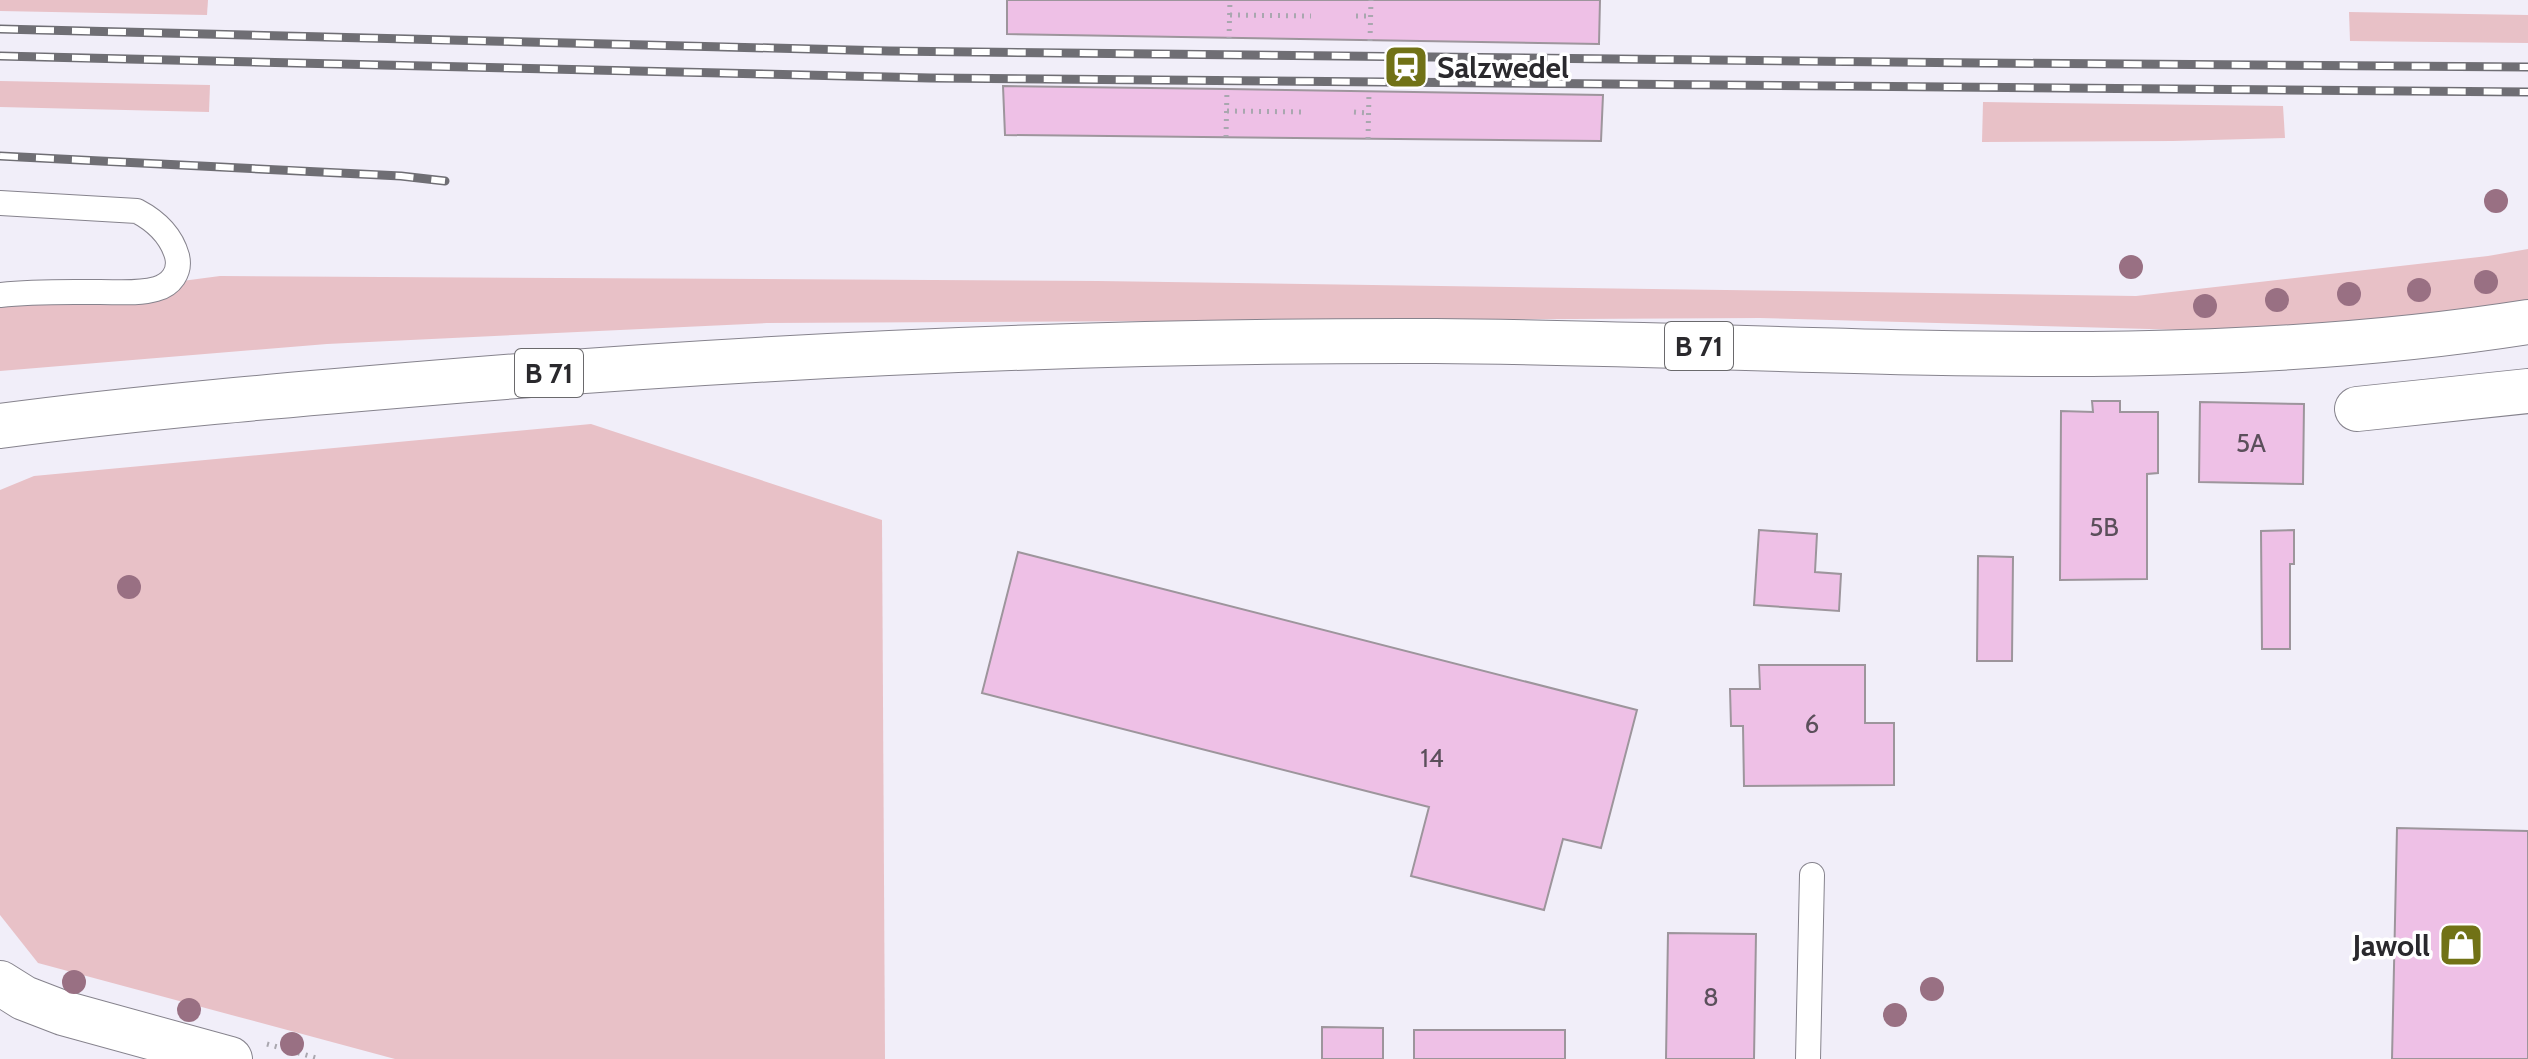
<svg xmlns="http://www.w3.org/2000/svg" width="2528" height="1059" font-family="Cabin,sans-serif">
<rect width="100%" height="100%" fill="#f1eef9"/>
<g fill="#e8c1c7">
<polygon points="0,0 208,0 207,15 0,11"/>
<polygon points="2349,12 2528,15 2528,43 2350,41"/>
<polygon points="0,81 210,85 209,112 0,107"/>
<polygon points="1983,102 2283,106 2285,138 2173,141 1982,142"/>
<polygon points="2528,249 2528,304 2257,332 1760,318 767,323 327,344 0,371 0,305 220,276 1098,281 2136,296 2488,256"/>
<polygon points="591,424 882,520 885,1059 395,1059 38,963 0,915 0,490 34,476"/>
</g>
<g fill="#eec0e6" stroke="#9d959c" stroke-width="2">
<polygon points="1007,0 1600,0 1599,44 1007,34"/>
<polygon points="1003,86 1227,89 1603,95 1601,141 1005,135"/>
<polygon points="2092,401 2120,401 2120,412 2158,412 2158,473 2147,474 2147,579 2060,580 2061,411 2093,412"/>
<polygon points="2200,402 2304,404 2303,484 2199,482"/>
<polygon points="1759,530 1817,534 1815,572 1841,574 1839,611 1754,605"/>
<polygon points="2294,530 2294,564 2290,564 2290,649 2262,649 2261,531"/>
<polygon points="1018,552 1637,710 1601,848 1563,839 1544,910 1411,876 1429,807 982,693"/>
<polygon points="1978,556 2013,557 2012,661 1977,661"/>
<polygon points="1759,665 1865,665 1865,723 1894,723 1894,785 1744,786 1743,726 1731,726 1730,689 1760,689"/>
<polygon points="2397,828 2528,831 2528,1059 2392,1059"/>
<polygon points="1668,933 1756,934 1754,1059 1666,1059"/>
<polygon points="1322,1027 1383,1028 1383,1059 1322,1059"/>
<rect x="1414" y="1030" width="151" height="29"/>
</g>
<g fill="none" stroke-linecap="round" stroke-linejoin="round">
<g stroke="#86838d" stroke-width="26">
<g id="service">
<path d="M0 203 137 211C156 221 171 235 177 256 181 272 171 285 156 289 139 294 118 292 100 292 67 292 33 291 0 295"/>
<polyline points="1808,1059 1812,875"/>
</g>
</g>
<g stroke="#86838d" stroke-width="46">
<g id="minor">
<polyline points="2357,409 2528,391"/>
<polyline points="0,983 24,998 63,1013 230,1059"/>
</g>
</g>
<g stroke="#86838d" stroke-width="46">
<path id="primary" d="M0 426C143 407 287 395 431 383 765 355 1100 340 1435 341 1800 343 2166 379 2528 322"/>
</g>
<g stroke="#a9a7af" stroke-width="5" stroke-dasharray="2 6" stroke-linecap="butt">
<polyline points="1230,15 1311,16"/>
<polyline points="1356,16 1370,16"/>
<polyline points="1229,39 1230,0"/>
<polyline points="1370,41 1371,0"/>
<polyline points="1227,111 1306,112"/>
<polyline points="1354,112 1369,113"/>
<polyline points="1226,137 1227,89"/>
<polyline points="1368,139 1369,92"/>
<polyline points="267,1044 320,1059"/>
</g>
<use href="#service" stroke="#fff" stroke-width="24"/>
<use href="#minor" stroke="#fff" stroke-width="44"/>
<use href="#primary" stroke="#fff" stroke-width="44"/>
<g stroke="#6f6e74" stroke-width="9">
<g id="rail">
<polyline points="0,29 889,51 1981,63 2528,67"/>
<polyline points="0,56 930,78 2528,92"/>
<polyline points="0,156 401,176 445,181"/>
</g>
</g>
<use href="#rail" stroke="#fff" stroke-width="6" stroke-dasharray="18" stroke-linecap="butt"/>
</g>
<g fill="#997083">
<circle cx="2496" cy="201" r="12"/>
<circle cx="2131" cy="267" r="12"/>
<circle cx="2486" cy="282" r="12"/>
<circle cx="2419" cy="290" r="12"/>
<circle cx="2349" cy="294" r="12"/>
<circle cx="2277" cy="300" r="12"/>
<circle cx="2205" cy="306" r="12"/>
<circle cx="129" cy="587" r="12"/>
<circle cx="74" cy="982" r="12"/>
<circle cx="1932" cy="989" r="12"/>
<circle cx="189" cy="1010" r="12"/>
<circle cx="1895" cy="1015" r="12"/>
<circle cx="292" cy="1044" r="12"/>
</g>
<defs>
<g id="station-square" transform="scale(2.3)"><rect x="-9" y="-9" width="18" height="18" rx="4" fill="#717216" stroke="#fff"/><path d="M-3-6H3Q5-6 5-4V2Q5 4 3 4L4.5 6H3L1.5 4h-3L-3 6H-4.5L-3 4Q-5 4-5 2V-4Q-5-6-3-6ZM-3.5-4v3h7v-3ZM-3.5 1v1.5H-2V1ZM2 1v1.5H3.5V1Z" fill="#fff"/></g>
<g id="shop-square" transform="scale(2.3)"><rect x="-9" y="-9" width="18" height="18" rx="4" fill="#717216" stroke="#fff"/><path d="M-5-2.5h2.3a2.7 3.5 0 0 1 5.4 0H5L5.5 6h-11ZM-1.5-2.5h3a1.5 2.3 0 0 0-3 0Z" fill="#fff"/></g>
</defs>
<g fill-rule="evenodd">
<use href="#station-square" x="1406" y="67"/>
<use href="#shop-square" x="2461" y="945"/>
</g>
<g text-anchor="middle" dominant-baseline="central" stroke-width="7" stroke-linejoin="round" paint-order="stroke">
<g font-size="26" fill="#5b4f5b">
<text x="2251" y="443">5A</text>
<text x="2104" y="527">5B</text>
<text x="1812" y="724">6</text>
<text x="1432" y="758">14</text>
<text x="1711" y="997">8</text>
</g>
<g fill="#fff" stroke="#6a696c" stroke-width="2">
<rect x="1665" y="322" width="68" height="48" rx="6"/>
<rect x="515" y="349" width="68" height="48" rx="6"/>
</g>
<g font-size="28" font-weight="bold" fill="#2a292d">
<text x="1699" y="346">B 71</text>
<text x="549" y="373">B 71</text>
</g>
<g font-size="30" font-weight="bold" fill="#2a292d" stroke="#fff" text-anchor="start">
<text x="1437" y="67">Salzwedel</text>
<text x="2430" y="945" text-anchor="end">Jawoll</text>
</g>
</g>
</svg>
